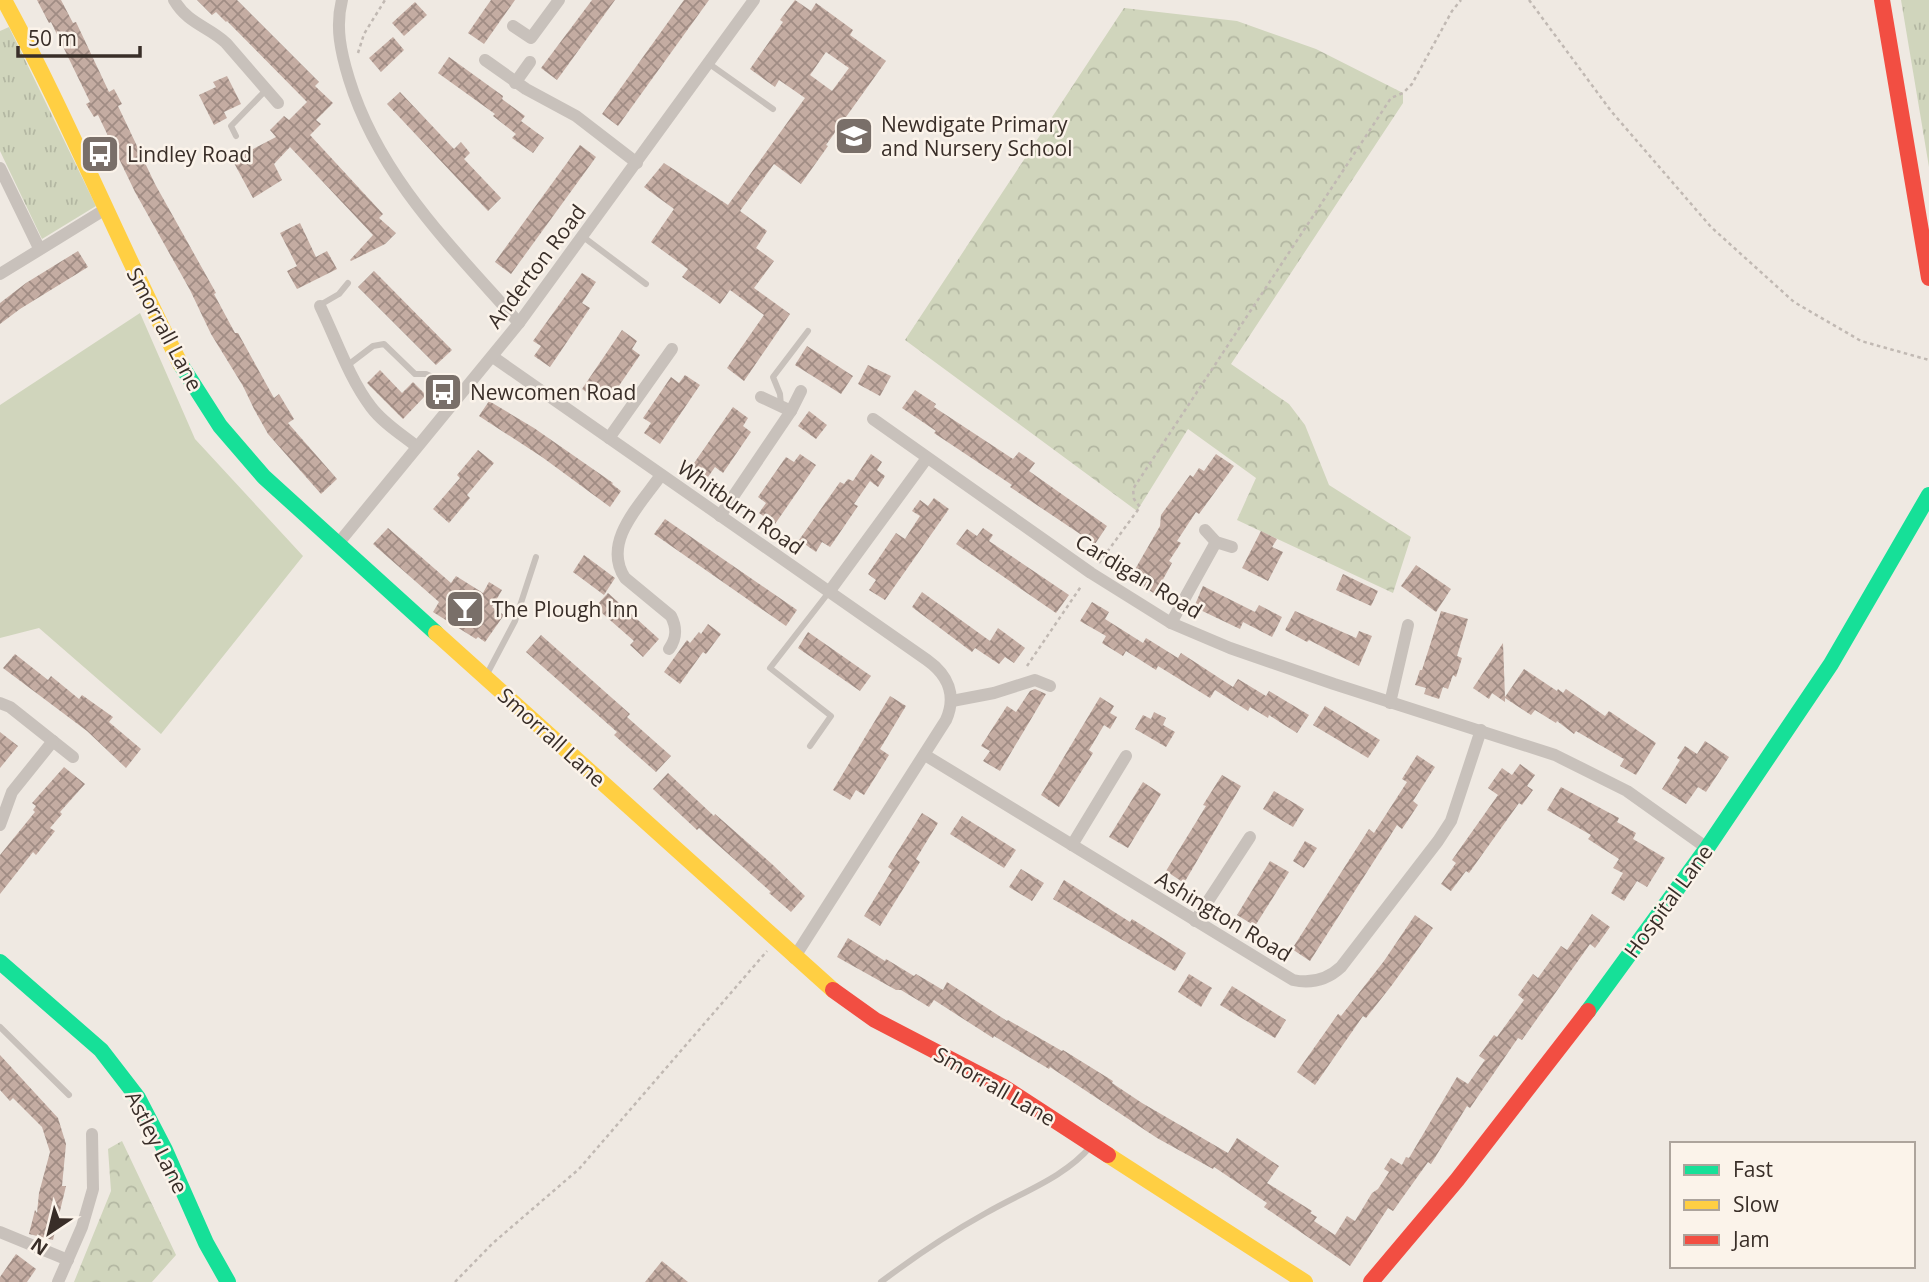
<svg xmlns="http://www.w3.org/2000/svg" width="1929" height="1282" font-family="'Open Sans',sans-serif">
<defs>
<pattern id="grass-tufts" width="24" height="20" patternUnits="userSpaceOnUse" patternTransform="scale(1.75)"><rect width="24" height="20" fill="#d0d5bc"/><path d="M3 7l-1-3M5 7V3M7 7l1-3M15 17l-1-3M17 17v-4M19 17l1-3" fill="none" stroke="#b3b7a2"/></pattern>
<pattern id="forest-crowns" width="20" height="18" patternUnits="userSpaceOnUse" patternTransform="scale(1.75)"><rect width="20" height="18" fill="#d0d5bc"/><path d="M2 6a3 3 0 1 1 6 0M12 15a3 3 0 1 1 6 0" fill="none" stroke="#b3b7a2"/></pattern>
<pattern id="building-cross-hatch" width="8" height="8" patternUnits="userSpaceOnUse" patternTransform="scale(1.75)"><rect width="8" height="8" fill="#c4aca2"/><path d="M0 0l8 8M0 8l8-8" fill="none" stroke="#a08c84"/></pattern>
</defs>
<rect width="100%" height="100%" fill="#efe9e2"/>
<g fill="url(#grass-tufts)">
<polygon points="1901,0 1929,0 1929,167"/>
<polygon points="9,27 96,206 42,239 0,151 0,31"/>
</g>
<g fill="url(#forest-crowns)">
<polygon points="1124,8 1237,21 1316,49 1403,93 1403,103 1231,364 1289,404 1305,425 1329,485 1411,537 1393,593 1237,520 1256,478 1188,429 1137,511 905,340"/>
<polygon points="122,1141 176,1255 152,1282 74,1282 111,1191 108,1149"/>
</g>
<polygon fill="#d0d5bc" points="140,313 195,439 303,556 161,734 39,628 0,638 0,405"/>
<g fill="url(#building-cross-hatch)" fill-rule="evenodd">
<polygon points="37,0 61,0 73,23 76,22 109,92 114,89 122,104 118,106 155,184 216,293 214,294 235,333 238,333 274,398 279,394 294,419 288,423 337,479 321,494 268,434 254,409 243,386 211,334 190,290 135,192 98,115 94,117 86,104 90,102 51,22 49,23"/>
<polygon points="197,0 237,0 319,82 315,86 333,103 316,120 321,124 310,135 383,214 379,218 396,233 385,244 351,261 350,260 373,235 290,147 274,164 282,180 253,198 234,163 239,160 238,157 276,137 270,130 284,116 289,120 307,102 227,21 226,22 216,12 212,15"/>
<polygon points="491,0 515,0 484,44 468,33"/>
<polygon points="592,0 615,0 557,80 541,68"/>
<polygon points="684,0 709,0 618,126 602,114"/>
<path d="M795 0 811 11 816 3 853 30 850 35 886 61 826 145 828 146 801 184 774 164 740 211 767 231 756 248 774 261 754 288 790 314 744 381 727 368 764 315 730 290 720 304 682 277 688 269 651 242 674 209 644 187 664 163 728 205 805 98 779 80 775 87 750 69 783 22 780 20ZM826 52 849 68 832 91 810 75Z"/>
<polygon points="415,2 427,15 404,36 392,23"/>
<polygon points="393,37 404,50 381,72 369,58"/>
<polygon points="449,57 503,96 502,99 525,116 521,121 544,138 533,153 512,138 516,134 493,116 495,114 438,73"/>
<polygon points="227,76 241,104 224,112 227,118 214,125 199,95 216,87 213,82"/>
<polygon points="400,92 454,149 461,142 470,153 464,159 501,198 488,211 387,104"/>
<polygon points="580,145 596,157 511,274 495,262"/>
<polygon points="300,223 316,257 327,251 337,269 297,289 287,271 297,266 280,233"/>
<polygon points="78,251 88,267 20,309 0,324 0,303 26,283"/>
<polygon points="374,271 452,350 436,365 358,287"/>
<polygon points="582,273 596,282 582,303 590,308 550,367 534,356 541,346 533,341"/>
<polygon points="622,330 637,341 632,349 640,355 612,396 604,390 597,400 582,389"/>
<polygon points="807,346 853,376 841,394 795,365"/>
<polygon points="868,365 891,376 880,396 858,384"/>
<polygon points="380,370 402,393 413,382 426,395 403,419 367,383"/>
<polygon points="685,375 700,385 660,444 644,433 651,423 643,418 671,377 679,383"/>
<polygon points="915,390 936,404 934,407 1013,459 1019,452 1035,463 1029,471 1107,526 1095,544 1010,487 1012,485 934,433 936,431 902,408"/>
<polygon points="489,401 534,428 613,483 612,484 621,491 610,507 542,457 479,416"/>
<polygon points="733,407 748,418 743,426 751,432 723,473 715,467 708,477 692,466"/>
<polygon points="809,411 827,425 816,439 798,426"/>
<polygon points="478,450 494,463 467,495 470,498 449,523 433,509 460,478 457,475"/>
<polygon points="800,454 816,465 775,524 759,513 766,503 758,497 786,457 794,462"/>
<polygon points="871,454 882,462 877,470 885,476 878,487 870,481 854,504 858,506 830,547 822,542 816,552 799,540 840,482 844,484 848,479 853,481"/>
<polygon points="1216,454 1234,466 1199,514 1196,512 1177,541 1181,543 1169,561 1172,563 1155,594 1130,578 1160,526 1161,515 1190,475 1193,477 1199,468 1204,471"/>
<polygon points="934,498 949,509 885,600 869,590 876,580 868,574 896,533 905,539 920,516 912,511 920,500 928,506"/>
<polygon points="665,519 797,610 786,626 654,534"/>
<polygon points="388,528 451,583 456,576 483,593 489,582 502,590 492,607 504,615 485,642 478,637 476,639 433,612 439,602 373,544"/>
<polygon points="983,528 993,535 989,541 1069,595 1056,613 956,544 967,529 977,536"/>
<polygon points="1261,531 1277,539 1272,547 1283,552 1268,581 1242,568"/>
<polygon points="584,555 615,578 604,595 573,572"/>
<polygon points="1416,565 1451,589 1436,612 1401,586"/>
<polygon points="1343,574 1378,591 1371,606 1336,590"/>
<polygon points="1203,586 1255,612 1259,605 1282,617 1272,637 1243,622 1240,629 1194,607"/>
<polygon points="922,592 990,641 998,628 1025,648 1014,663 1005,657 999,664 975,648 972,652 912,607"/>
<polygon points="608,593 659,639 643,657 630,645 634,641 595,607"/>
<polygon points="1092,602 1109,612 1105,619 1143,643 1146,638 1178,658 1181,653 1233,687 1238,679 1266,696 1269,691 1309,715 1297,733 1269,715 1268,718 1250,707 1248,711 1215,690 1210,698 1158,666 1156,670 1126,651 1123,656 1102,643 1106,636 1080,621"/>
<polygon points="1295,611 1356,638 1359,631 1372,636 1359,666 1309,640 1307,642 1285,630"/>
<polygon points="1441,611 1468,619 1457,656 1462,658 1456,677 1453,675 1448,689 1443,687 1439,699 1424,694 1426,688 1415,685 1420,670 1422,670"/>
<polygon points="708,624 721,634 706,654 703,652 680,684 664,672 687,640 690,643 699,632 701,634"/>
<polygon points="808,632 871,676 860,691 798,648"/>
<polygon points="541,635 630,714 627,717 671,756 656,772 614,735 617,732 526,652"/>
<polygon points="1503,643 1505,697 1524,669 1557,691 1558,689 1563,693 1566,689 1605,716 1609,711 1656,743 1636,775 1620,766 1624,759 1576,731 1574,734 1557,721 1556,723 1535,710 1531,715 1505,698 1505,702 1492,693 1489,699 1473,688"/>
<polygon points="15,654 48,680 51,676 79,699 82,695 113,717 109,722 141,749 126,768 87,731 3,668"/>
<polygon points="1035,689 1046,694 1000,771 983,761 990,751 981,746 1007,706 1016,712 1030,691"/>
<polygon points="890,696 906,706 880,749 889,755 864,795 856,790 850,800 833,790"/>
<polygon points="1100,697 1114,706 1110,713 1117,717 1110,729 1104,725 1089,750 1093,753 1059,807 1041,795"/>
<polygon points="1325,706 1380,740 1368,758 1313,725"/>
<polygon points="1154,712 1166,718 1163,725 1175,732 1166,747 1135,729 1143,715 1151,719"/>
<polygon points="0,732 18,746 0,768"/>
<polygon points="1705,741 1729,757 1706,792 1698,787 1686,804 1662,789 1680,760 1677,758 1685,746 1697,754"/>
<polygon points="1417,755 1435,767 1413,801 1418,805 1402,829 1397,825 1310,961 1292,949 1369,829 1374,833 1407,782 1402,779"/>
<polygon points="1520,764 1535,775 1527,786 1533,790 1522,805 1519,803 1469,873 1466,871 1451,891 1441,884 1456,863 1452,860 1498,795 1488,788 1502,768 1512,775"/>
<polygon points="64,767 85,784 60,812 62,814 50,828 55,831 36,855 33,852 0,894 0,855 35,812 33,810 36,806 32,803"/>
<polygon points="668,773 714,816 715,814 773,865 805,896 791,912 769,893 771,892 699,828 697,830 653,789"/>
<polygon points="1222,775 1241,786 1184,883 1166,871 1206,806 1203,805"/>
<polygon points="1143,782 1161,794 1128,848 1109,837"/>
<polygon points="1561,787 1619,818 1617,822 1636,833 1633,839 1665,858 1647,887 1637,881 1624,901 1611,893 1623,873 1613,868 1619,859 1588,839 1591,835 1547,810"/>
<polygon points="1274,791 1304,809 1293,827 1263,809"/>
<polygon points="922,813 938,823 916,859 920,862 880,926 864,916 892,870 888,867"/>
<polygon points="962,816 1016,850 1004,868 950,834"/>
<polygon points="1305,841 1317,848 1304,868 1293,861"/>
<polygon points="1270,861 1289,872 1255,926 1237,915"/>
<polygon points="1021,869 1044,883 1032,901 1009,887"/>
<polygon points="1064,880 1130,922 1132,919 1186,953 1175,971 1053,899"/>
<polygon points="1592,914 1610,927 1595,948 1590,944 1522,1040 1518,1038 1470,1108 1467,1106 1431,1164 1428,1162 1393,1211 1388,1208 1350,1266 1264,1207 1267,1203 1238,1183 1214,1167 1213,1169 1157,1138 1050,1067 1049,1069 994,1036 993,1038 934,1000 929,1007 901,990 896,990 837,957 848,938 885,961 886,959 914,976 916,974 943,990 947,982 1007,1021 1008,1020 1062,1051 1063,1050 1113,1081 1112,1083 1142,1103 1228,1153 1237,1138 1279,1166 1267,1183 1312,1211 1310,1213 1317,1217 1314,1221 1335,1235 1347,1216 1355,1221 1372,1193 1378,1189 1389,1172 1384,1169 1391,1158 1402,1165 1406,1157 1409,1158 1457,1077 1468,1084 1485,1060 1479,1056 1494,1035 1497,1037 1524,1000 1518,995 1533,974 1538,978 1561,946 1567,950"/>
<polygon points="1415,915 1433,928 1392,985 1366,1018 1363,1016 1315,1085 1297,1072 1338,1014 1341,1016 1384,961"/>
<polygon points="1189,974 1212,988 1201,1007 1178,992"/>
<polygon points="1232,986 1286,1020 1275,1038 1220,1005"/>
<polygon points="0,1055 58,1118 66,1144 62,1186 66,1186 53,1240 29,1234 35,1210 37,1213 39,1193 50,1152 42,1127 13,1098 10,1101 0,1090"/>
<polygon points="16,1254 36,1269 27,1282 0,1282 0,1277"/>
<polygon points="662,1261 688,1282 645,1282"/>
</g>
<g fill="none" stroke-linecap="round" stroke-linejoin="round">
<g stroke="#c1b9b3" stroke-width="2.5" stroke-dasharray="3.5 3.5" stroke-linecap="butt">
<polyline points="1529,0 1611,111 1711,227 1794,302 1861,341 1929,360"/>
<polyline points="358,53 364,34 385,0"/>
<polyline points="1099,563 1140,507 1134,499 1133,489 1391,98 1403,93 1412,84 1452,11 1461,0"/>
<polyline points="1027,666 1082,585"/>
<polyline points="455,1282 493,1243 579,1169 767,951"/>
</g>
<g stroke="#c8c1bb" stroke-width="6">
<polyline points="708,63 773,109"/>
<polyline points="236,136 231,126 266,90"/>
<polyline points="582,236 646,284"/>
<polyline points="320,305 339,294 348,283"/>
<polyline points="348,365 373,346 384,344 415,374 426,374 464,391"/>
<polyline points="781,406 780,394 773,377 808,331"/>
<polyline points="487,674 515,621 536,557"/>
<polyline points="810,746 831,716 770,668 829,592"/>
<polyline points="0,1027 69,1095"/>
<path d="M881 1282C914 1257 950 1233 986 1213 1022 1192 1064 1178 1091 1146"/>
</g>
<g stroke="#c8c1bb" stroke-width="12">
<path d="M174 0C188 24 208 26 226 43L278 103"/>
<path d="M342 0C335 27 341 53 349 79 379 177 452 247 519 323"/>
<polyline points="513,26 531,38 559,0"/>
<polyline points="485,60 526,89 576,116 637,163"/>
<polyline points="515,83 530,62"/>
<polyline points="0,168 39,248"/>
<polyline points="0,274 104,210"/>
<path d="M320 306C336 339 349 378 371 407 383 423 401 434 416 446"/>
<path d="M493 357 927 660C948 675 957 695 946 720L794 958"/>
<polyline points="761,397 791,411"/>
<polyline points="873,419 1091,573 1171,623 1230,648 1334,684 1555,755 1627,791 1707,848"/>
<polyline points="609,438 672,349"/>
<path d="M661 475C641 504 601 542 625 578L671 616C677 628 677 638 669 649"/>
<polyline points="720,516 791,411 801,391"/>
<polyline points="1205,530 1216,542 1232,547"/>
<polyline points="337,545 519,323 754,0"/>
<polyline points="829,592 927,458"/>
<polyline points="1171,623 1216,542"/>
<polyline points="952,701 994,693 1035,680 1050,686"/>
<polyline points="0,703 10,707 73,757"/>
<polyline points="1390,703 1408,625"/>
<path d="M925 755 1293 980C1312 984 1327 980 1341 967L1438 841 1451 821 1481 730"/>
<polyline points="0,825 12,792 53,741"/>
<polyline points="1072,845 1126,756"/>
<polyline points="1195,921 1250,837"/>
<polyline points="0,1232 68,1260"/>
<polyline points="58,1282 82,1227 93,1189 92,1134"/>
</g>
<g stroke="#16e098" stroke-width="16">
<polyline points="181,365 220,426 264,477 436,633"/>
<polyline points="0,962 101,1050 138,1098 165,1150 206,1243 228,1282"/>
<polyline points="1588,1011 1707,848 1831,664 1929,495"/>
</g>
<g stroke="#ffcf43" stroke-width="16">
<path d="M4 0C69 119 119 245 181 365"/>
<polyline points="436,633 833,990"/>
<polyline points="1108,1155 1305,1282"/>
</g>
<g stroke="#f24e42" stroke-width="16">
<polyline points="1882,0 1929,278"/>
<polyline points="833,990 875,1020 1002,1086 1108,1155"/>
<polyline points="1371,1282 1457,1180 1588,1011"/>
</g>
</g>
<defs>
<g id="school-square" transform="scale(2.0125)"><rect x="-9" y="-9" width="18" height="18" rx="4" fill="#796f69" stroke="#fbf3ea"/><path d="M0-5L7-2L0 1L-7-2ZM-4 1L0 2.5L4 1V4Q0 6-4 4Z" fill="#fff"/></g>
<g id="bus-square" transform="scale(2.0125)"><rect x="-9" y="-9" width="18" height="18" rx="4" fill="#796f69" stroke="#fbf3ea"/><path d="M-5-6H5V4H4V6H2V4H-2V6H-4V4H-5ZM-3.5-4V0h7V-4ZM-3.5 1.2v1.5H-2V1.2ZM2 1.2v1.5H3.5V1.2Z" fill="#fff"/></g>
<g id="bar-square" transform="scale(2.0125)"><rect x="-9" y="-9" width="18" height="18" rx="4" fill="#796f69" stroke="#fbf3ea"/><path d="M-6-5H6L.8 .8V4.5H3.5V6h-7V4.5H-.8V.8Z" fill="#fff"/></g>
</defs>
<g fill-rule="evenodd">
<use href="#school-square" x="854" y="136"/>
<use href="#bus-square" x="100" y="154"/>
<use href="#bus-square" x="443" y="392"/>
<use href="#bar-square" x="465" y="609"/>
</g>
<g text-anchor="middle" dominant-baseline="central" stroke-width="5" stroke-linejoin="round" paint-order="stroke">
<g font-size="21" fill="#392e28" stroke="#fbf3ea" text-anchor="start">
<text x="881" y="124">Newdigate Primary<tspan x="881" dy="24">and Nursery School</tspan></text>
<text x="127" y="154">Lindley Road</text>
<text x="470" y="392">Newcomen Road</text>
<text x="492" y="609">The Plough Inn</text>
</g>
<g font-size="21" fill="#392e28" stroke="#fbf3ea">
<text transform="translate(536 266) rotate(-53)">Anderton Road</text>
<text transform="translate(165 329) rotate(62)">Smorrall Lane</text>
<text transform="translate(741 507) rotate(35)">Whitburn Road</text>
<text transform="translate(1139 576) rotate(31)">Cardigan Road</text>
<text transform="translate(552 737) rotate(42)">Smorrall Lane</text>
<text transform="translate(1668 901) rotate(-54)">Hospital Lane</text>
<text transform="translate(1224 916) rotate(31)">Ashington Road</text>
<text transform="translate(995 1086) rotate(30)">Smorrall Lane</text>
<text transform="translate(157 1142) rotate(63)">Astley Lane</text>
</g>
</g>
<rect x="1670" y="1142" width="245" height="126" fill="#fbf3ea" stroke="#ada49c" stroke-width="2"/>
<rect x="1684" y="1165" width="35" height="10" fill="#16e098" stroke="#ada49c" stroke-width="2"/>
<text x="1733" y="1177" font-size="21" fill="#392e28">Fast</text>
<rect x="1684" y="1200" width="35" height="10" fill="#ffcf43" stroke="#ada49c" stroke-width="2"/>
<text x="1733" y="1212" font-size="21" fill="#392e28">Slow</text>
<rect x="1684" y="1235" width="35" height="10" fill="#f24e42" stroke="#ada49c" stroke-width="2"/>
<text x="1733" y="1247" font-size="21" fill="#392e28">Jam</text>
<g transform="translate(49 1233) rotate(215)" stroke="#fbf3ea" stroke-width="5" paint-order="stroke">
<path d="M0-5L12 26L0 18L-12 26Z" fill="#392e28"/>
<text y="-10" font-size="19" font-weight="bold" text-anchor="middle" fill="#392e28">N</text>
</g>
<path d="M18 46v10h122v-10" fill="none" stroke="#392e28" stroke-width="3.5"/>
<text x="28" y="46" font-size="21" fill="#392e28" stroke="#fbf3ea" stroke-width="5" paint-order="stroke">50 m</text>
</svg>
